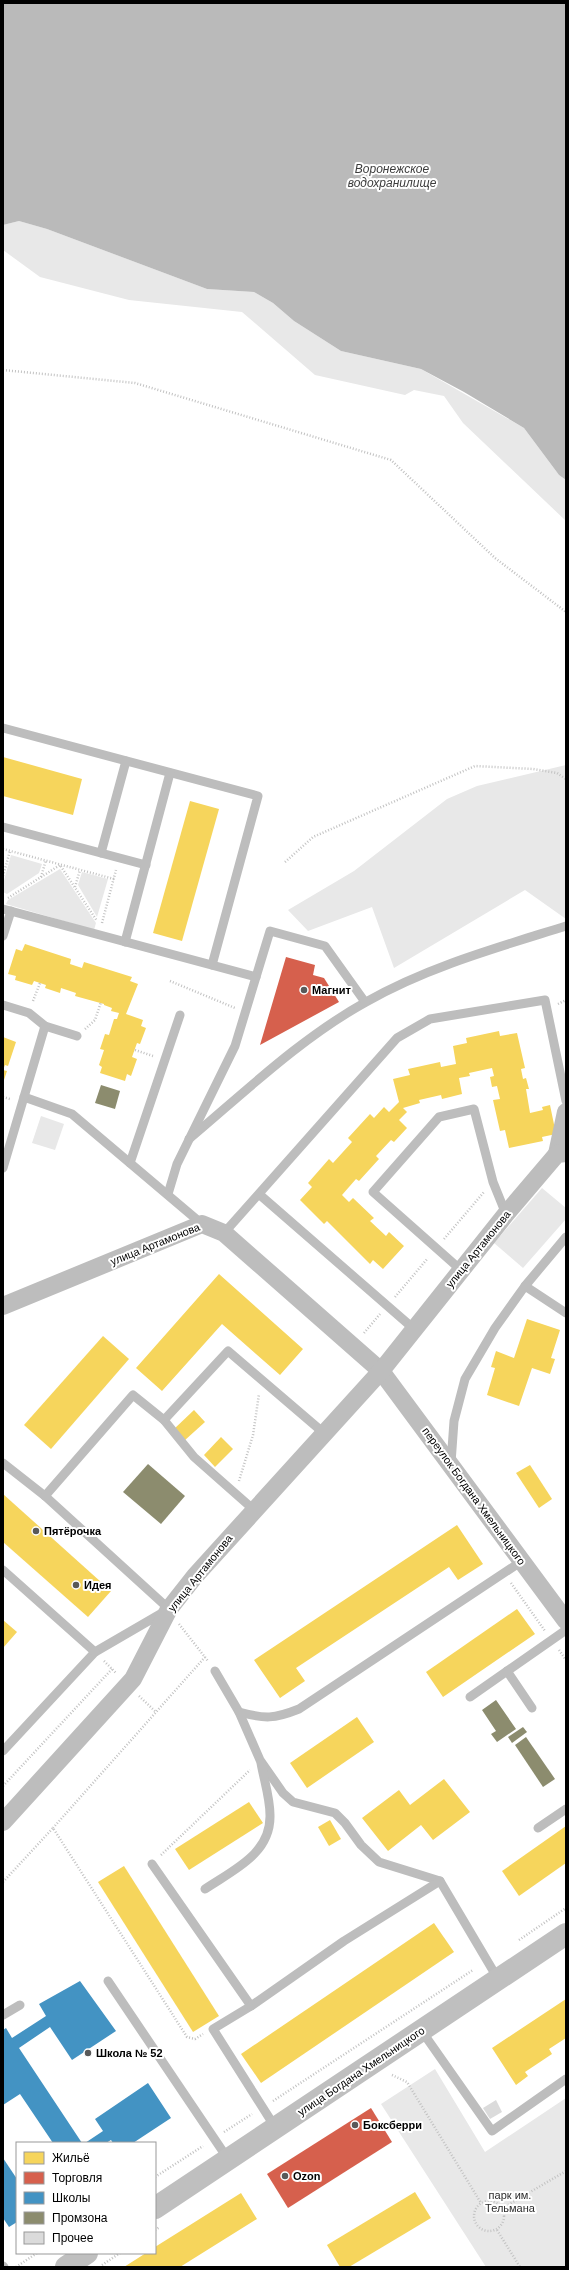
<svg xmlns="http://www.w3.org/2000/svg" width="569" height="2270" font-family="Arial,sans-serif">
<rect width="100%" height="100%" fill="#fff"/>
<g fill="#e8e8e8">
<polygon points="19,221 47,229 207,289 254,292 273,303 294,321 341,351 421,369 524,428 559,475 566,480 566,521 463,423 444,396 414,390 405,395 315,375 242,312 129,300 40,277 3,250 3,225"/>
<polygon points="566,765 566,919 525,890 394,968 372,907 308,931 288,910 354,871 447,799 477,786"/>
<polygon points="11,855 42,864 39,873 7,894 3,892 3,884"/>
<polygon points="60,869 96,923 94,930 6,904 8,900"/>
<polygon points="82,872 108,879 97,917 78,885"/>
<polygon points="41,1116 64,1124 55,1150 32,1143"/>
<polygon points="542,1188 566,1208 566,1219 523,1268 494,1243"/>
<polygon points="435,2069 485,2152 566,2098 566,2267 486,2267 381,2104"/>
</g>
<polygon fill="#bababa" points="3,3 566,3 566,480 559,475 524,428 464,392 421,369 341,351 294,321 273,303 254,292 207,289 47,229 19,221 3,225"/>
<g fill="#f6d55c">
<polygon points="3,757 82,779 73,815 3,796"/>
<polygon points="190,801 219,809 182,941 153,933"/>
<polygon points="25,944 71,959 70,964 82,968 84,962 132,977 130,981 138,984 126,1014 143,1020 141,1026 146,1028 140,1044 137,1043 132,1057 137,1059 131,1076 127,1074 125,1081 100,1073 102,1067 99,1065 104,1050 100,1049 105,1034 109,1035 114,1019 117,1019 119,1013 111,1011 112,1008 104,1005 104,1004 75,996 76,993 61,988 60,993 45,988 46,985 34,981 32,985 15,980 16,976 8,974 16,949 22,951"/>
<polygon points="499,1031 500,1036 517,1033 525,1068 521,1069 523,1079 526,1078 529,1089 526,1089 530,1113 543,1110 542,1107 550,1105 556,1134 542,1137 543,1141 509,1148 505,1130 500,1131 493,1100 500,1099 497,1086 492,1087 490,1077 494,1076 492,1068 469,1073 470,1076 459,1078 462,1094 442,1099 441,1095 419,1100 420,1103 403,1108 407,1112 399,1120 407,1128 394,1142 391,1140 376,1156 379,1159 359,1181 356,1179 342,1195 349,1202 353,1198 374,1218 370,1221 386,1236 389,1232 404,1246 383,1269 373,1260 370,1264 327,1221 324,1224 300,1200 312,1187 308,1183 329,1159 333,1163 352,1142 348,1138 370,1114 374,1118 384,1107 389,1112 399,1102 393,1079 410,1075 408,1069 440,1062 441,1067 456,1064 453,1046 467,1043 466,1038"/>
<polygon points="3,1037 16,1042 8,1066 5,1065 3,1070 7,1071 3,1083"/>
<polygon points="219,1274 303,1349 280,1375 222,1324 162,1391 136,1368"/>
<polygon points="527,1319 560,1330 551,1358 555,1359 550,1374 532,1368 519,1406 487,1395 495,1368 491,1367 496,1351 514,1358"/>
<polygon points="103,1336 129,1359 51,1449 24,1425"/>
<polygon points="194,1410 205,1422 184,1441 173,1430"/>
<polygon points="221,1437 233,1449 215,1467 204,1455"/>
<polygon points="530,1465 552,1499 539,1508 516,1473"/>
<polygon points="3,1494 111,1591 88,1617 3,1542"/>
<polygon points="457,1525 483,1564 458,1580 449,1567 296,1668 305,1681 280,1698 254,1660"/>
<polygon points="517,1609 535,1634 443,1697 426,1672"/>
<polygon points="3,1620 17,1632 3,1648"/>
<polygon points="357,1717 374,1742 307,1788 290,1763"/>
<polygon points="444,1779 470,1812 433,1840 421,1825 388,1851 362,1818 399,1790 410,1805"/>
<polygon points="249,1802 263,1823 189,1870 175,1849"/>
<polygon points="330,1820 341,1839 329,1846 318,1827"/>
<polygon points="566,1826 566,1863 519,1896 502,1871"/>
<polygon points="124,1866 219,2016 193,2032 98,1882"/>
<polygon points="434,1923 454,1952 261,2083 241,2054"/>
<polygon points="566,1999 566,2038 549,2049 552,2054 525,2072 528,2076 516,2085 492,2048"/>
<polygon points="415,2192 431,2218 349,2267 340,2267 327,2245"/>
<polygon points="241,2193 257,2219 180,2267 124,2267 146,2253 155,2253 155,2247"/>
</g>
<g fill="#d6604d">
<polygon points="286,957 315,965 313,975 324,978 339,1002 260,1045"/>
<polygon points="371,2108 392,2142 288,2208 267,2174"/>
</g>
<g fill="#4393c3">
<polygon points="80,1981 116,2031 72,2060 50,2027 19,2048 82,2143 53,2143 20,2094 3,2105 3,2030 6,2028 12,2038 46,2016 39,2004"/>
<polygon points="148,2083 171,2118 133,2143 113,2143 111,2140 106,2143 85,2143 103,2131 95,2119"/>
<polygon points="3,2158 17,2179 17,2222 9,2227 3,2218"/>
</g>
<g fill="#8c8c6e">
<polygon points="101,1085 120,1091 115,1109 95,1103"/>
<polygon points="148,1464 185,1496 161,1524 123,1492"/>
<polygon points="496,1700 516,1729 497,1742 491,1734 496,1731 482,1710"/>
<polygon points="523,1727 527,1732 512,1743 508,1737"/>
<polygon points="526,1737 555,1779 543,1787 515,1745"/>
</g>
<polygon fill="#dbdbdb" points="496,2100 502,2112 490,2119 483,2108"/>
<g fill="none" stroke-linecap="round" stroke-linejoin="round">
<g stroke="#c2c2c2" stroke-width="2.5" stroke-dasharray="1 2" stroke-linecap="butt">
<polyline points="3,370 135,383 391,460 495,558 566,612"/>
<polyline points="3,849 114,879"/>
<polyline points="285,862 313,837 475,766 533,769 557,773 566,779"/>
<polyline points="3,876 10,851"/>
<polyline points="41,877 46,860"/>
<polyline points="75,887 80,870"/>
<polyline points="8,898 60,865 97,921"/>
<polyline points="102,923 116,870"/>
<polyline points="170,981 235,1008"/>
<polyline points="33,1001 40,983"/>
<polyline points="558,1004 566,1000"/>
<polyline points="85,1029 95,1020 101,1002"/>
<polyline points="135,1050 153,1056"/>
<polyline points="3,1097 10,1099"/>
<polyline points="444,1239 484,1192"/>
<polyline points="395,1297 428,1258"/>
<polyline points="364,1333 380,1314"/>
<polyline points="239,1481 253,1435 259,1394"/>
<polyline points="511,1583 545,1631"/>
<polyline points="179,1624 208,1661"/>
<polyline points="559,1650 566,1660"/>
<polyline points="104,1661 116,1673"/>
<polyline points="139,1696 156,1712"/>
<polyline points="3,1786 112,1669"/>
<polyline points="53,1828 205,1657"/>
<polyline points="161,1855 250,1770"/>
<polyline points="3,1882 53,1828 187,2037 195,2039 203,2034"/>
<polyline points="519,1940 566,1908"/>
<polyline points="392,2075 407,2082 481,2203"/>
<polyline points="273,2101 473,1970"/>
<polyline points="224,2132 252,2114"/>
<polyline points="155,2177 203,2146"/>
<circle cx="489" cy="2216" r="15"/>
<polyline points="503,2208 566,2171"/>
<polyline points="155,2230 160,2227"/>
<polyline points="497,2230 520,2267"/>
<polyline points="102,2265 120,2253"/>
<polyline points="16,2267 37,2253"/>
</g>
<g stroke="#bdbdbd" stroke-width="9">
<polyline points="3,728 258,796 212,965"/>
<polyline points="3,827 146,865"/>
<polyline points="101,853 126,761"/>
<polyline points="3,909 256,977"/>
<polyline points="3,936 11,911"/>
<polyline points="125,942 170,773"/>
<polyline points="3,1005 29,1013 45,1026 77,1036"/>
<polyline points="24,1097 72,1114 202,1224"/>
<path d="M189 1139C246 1091 301 1038 366 1002 427 967 499 947 566 926"/>
<polyline points="130,1163 180,1015"/>
<polyline points="3,1168 45,1026"/>
<polyline points="168,1194 177,1164 235,1046 270,931 325,946 365,1002"/>
<polyline points="260,1195 414,1329"/>
<polyline points="224,1233 397,1038 430,1019 545,1000 566,1101"/>
<polyline points="461,1270 373,1192 439,1117 474,1109 493,1182 506,1214"/>
<polyline points="525,1286 566,1313"/>
<polyline points="164,1420 194,1457 254,1510"/>
<polyline points="3,1463 45,1496 169,1609 95,1652 3,1751"/>
<polyline points="451,1463 454,1421 465,1379 495,1328 525,1286 566,1237"/>
<polyline points="45,1496 133,1395 164,1420 228,1351 325,1434"/>
<polyline points="3,1570 95,1652"/>
<polyline points="215,1671 239,1712 260,1760 283,1793 293,1802 335,1813 345,1823 361,1845 379,1862 440,1881"/>
<polyline points="507,1671 532,1708"/>
<polyline points="470,1697 566,1630"/>
<path d="M239 1712C265 1719 274 1719 299 1709L522 1561"/>
<polyline points="538,1828 566,1809"/>
<polyline points="152,1864 251,2006 213,2029 275,2127"/>
<path d="M205 1889C233 1870 271 1854 270 1815 270 1798 264 1780 261 1763"/>
<polyline points="108,1981 228,2159"/>
<polyline points="251,2006 344,1941 440,1881 498,1979"/>
<polyline points="3,2015 20,2005"/>
<polyline points="421,2030 492,2131 566,2079"/>
<polyline points="3,2266 4,2267"/>
</g>
<g stroke="#bdbdbd" stroke-width="18">
<polyline points="557,1154 566,1112"/>
<polyline points="3,1306 202,1224 224,1233 381,1371 566,1621"/>
<polyline points="3,1822 133,1679 169,1609 195,1576 381,1371 506,1214 557,1154 566,1153"/>
</g>
<g stroke="#bfbfbf" stroke-width="22">
<polyline points="155,2208 566,1934"/>
<polyline points="66,2267 87,2253"/>
</g>
</g>
<g fill="#595959" stroke="#fff" stroke-width="1.5">
<circle cx="304" cy="990" r="4"/>
<circle cx="36" cy="1531" r="4"/>
<circle cx="76" cy="1585" r="4"/>
<circle cx="88" cy="2053" r="4"/>
<circle cx="355" cy="2125" r="4"/>
<circle cx="285" cy="2176" r="4"/>
</g>
<g text-anchor="middle" dominant-baseline="central" stroke-width="4" stroke-linejoin="round" paint-order="stroke">
<g font-size="11" font-weight="bold" fill="#000" stroke="#fff" text-anchor="start">
<text x="312" y="990">Магнит</text>
<text x="44" y="1531">Пятёрочка</text>
<text x="84" y="1585">Идея</text>
<text x="96" y="2053">Школа № 52</text>
<text x="363" y="2125">Боксберри</text>
<text x="293" y="2176">Ozon</text>
</g>
<g font-size="11" fill="#000" stroke="#fff">
<text transform="translate(155 1244) rotate(-22)">улица Артамонова</text>
<text transform="translate(478 1249) rotate(-51)">улица Артамонова</text>
<text transform="translate(474 1496) rotate(54)">переулок Богдана Хмельницкого</text>
<text transform="translate(200 1573) rotate(-51)">улица Артамонова</text>
<text transform="translate(361 2071) rotate(-34)">улица Богдана Хмельницкого</text>
</g>
<g font-size="11" fill="#2c2c2c" stroke="#fff">
<text x="510" y="2195">парк им.<tspan x="510" dy="13">Тельмана</tspan></text>
</g>
<g font-size="12" font-style="italic" fill="#3d3d3d" stroke="#fff">
<text x="392" y="169">Воронежское<tspan x="392" dy="14">водохранилище</tspan></text>
</g>
</g>
<rect width="569" height="2270" fill="none" stroke="#000000" stroke-width="8"/>
<rect x="16" y="2142" width="140" height="112" fill="#ffffff" stroke="#999999"/>
<rect x="24" y="2152" width="20" height="12" fill="#f6d55c" stroke="#999999"/>
<text x="52" y="2162" font-size="12" fill="#000000">Жильё</text>
<rect x="24" y="2172" width="20" height="12" fill="#d6604d" stroke="#999999"/>
<text x="52" y="2182" font-size="12" fill="#000000">Торговля</text>
<rect x="24" y="2192" width="20" height="12" fill="#4393c3" stroke="#999999"/>
<text x="52" y="2202" font-size="12" fill="#000000">Школы</text>
<rect x="24" y="2212" width="20" height="12" fill="#8c8c6e" stroke="#999999"/>
<text x="52" y="2222" font-size="12" fill="#000000">Промзона</text>
<rect x="24" y="2232" width="20" height="12" fill="#dbdbdb" stroke="#999999"/>
<text x="52" y="2242" font-size="12" fill="#000000">Прочее</text>
</svg>
